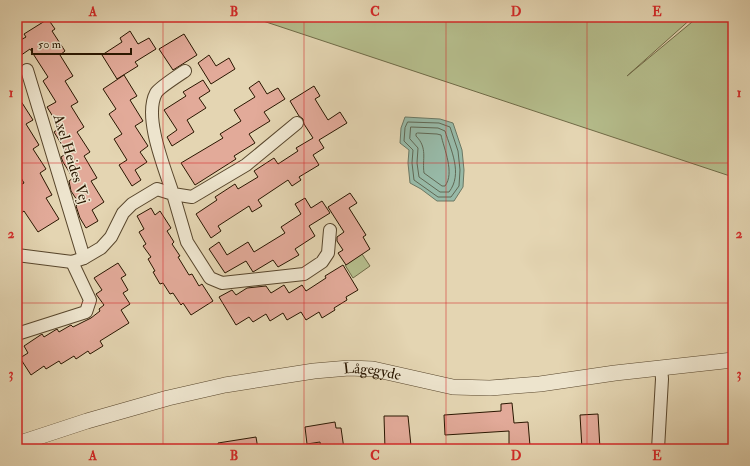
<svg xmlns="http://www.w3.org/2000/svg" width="750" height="466" font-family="'IM FELL Double Pica',serif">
<rect width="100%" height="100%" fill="#e4d5b2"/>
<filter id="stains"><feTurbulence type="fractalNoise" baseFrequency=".005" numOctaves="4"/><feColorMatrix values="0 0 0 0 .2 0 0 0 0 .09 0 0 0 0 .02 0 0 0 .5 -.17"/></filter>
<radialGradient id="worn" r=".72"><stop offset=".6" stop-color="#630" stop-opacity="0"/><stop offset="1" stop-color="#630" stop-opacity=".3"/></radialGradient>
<g fill="#b5bd8c" stroke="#6f6a46">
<polygon points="251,17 693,17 627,76 698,17 733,17 733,177"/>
<polygon points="362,254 370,266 353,278 345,265"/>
</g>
<polygon fill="#97b9a7" stroke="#6b7864" points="405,117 440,119 453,123 462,150 464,170 463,187 454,201 437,201 421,189 410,183 408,163 409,150 400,143 401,128"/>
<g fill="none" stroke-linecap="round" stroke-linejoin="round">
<g stroke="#606854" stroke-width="1">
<polygon points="408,122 439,123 450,127 458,151 460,170 459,186 451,197 438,197 414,180 412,163 413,150 404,141 405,128"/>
<path d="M411 127 438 128 445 131C451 150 463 174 449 192H440L419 177 417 163 418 148 410 139Z"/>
<path d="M418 133 437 134 441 135C444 149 455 173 445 186H442L424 173C422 159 428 148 416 136V134Z"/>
</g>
</g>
<g fill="#e2aa99" stroke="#291600">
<polygon points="48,19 55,29 52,31 65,51 60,55 73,76 65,81 78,102 71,106 84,127 77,132 90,152 84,156 97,178 91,181 104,202 92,210 98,221 86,228 80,218 76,206 79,203 71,191 69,181 73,178 63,162 61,157 67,153 54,132 60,128 47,107 56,102 43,81 48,77 30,49 17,58 17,42 26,37 24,34"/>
<polygon points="130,31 138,44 149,38 156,49 135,62 138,66 117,79 102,55 122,42 120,38"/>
<polygon points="184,34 197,55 173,70 159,49"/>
<polygon points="209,55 216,66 229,58 235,69 211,84 198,63"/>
<polygon points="124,75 137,96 130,100 143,121 135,126 148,146 140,152 147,162 135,170 141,180 132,186 119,165 127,160 114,139 122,134 109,114 116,109 103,89"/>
<polygon points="203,80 210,91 199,98 206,108 187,120 194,132 172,146 167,137 177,130 164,110 186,96 183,92"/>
<polygon points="259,81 267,94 278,88 285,99 264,112 270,121 249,134 255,143 234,156 236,159 195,185 181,163 223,138 220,134 241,121 234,110 255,97 249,88"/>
<polygon points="314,86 320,96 315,99 328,120 340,112 347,123 319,140 324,148 313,155 319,165 299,177 301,180 292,186 288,180 258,200 262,206 252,212 249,206 218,226 221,231 211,238 196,214 217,200 215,197 235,184 238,189 258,177 254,171 274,158 278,164 298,151 296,148 313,138 304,124 303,119 299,116 290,101"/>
<polygon points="17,95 33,120 26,124 39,145 33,149 46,169 40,173 52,195 46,198 59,219 38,232 24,211 17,216 17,187 24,183 17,171"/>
<polygon points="350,193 357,203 349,208 366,235 363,237 370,249 346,265 338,253 343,250 337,241 337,237 344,232 328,207"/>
<polygon points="305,198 311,208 322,201 330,213 309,226 315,236 295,249 299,255 278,267 273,260 253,272 246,261 225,273 209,249 219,242 227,255 248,242 254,252 285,233 281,227 301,214 295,204"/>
<polygon points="151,208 155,215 160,211 171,228 167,231 174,242 172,244 180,256 178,257 189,275 192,274 199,286 202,284 213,301 191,315 183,303 181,305 173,293 170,294 163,283 160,284 153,272 155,271 148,259 151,257 143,246 146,244 139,232 144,229 137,216"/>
<polygon points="118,263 126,275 121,278 128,290 123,293 130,304 121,310 129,323 100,341 103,346 90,354 88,351 76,359 74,356 61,364 59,361 46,369 44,366 31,375 20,358 28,353 24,346 42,334 44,337 57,329 59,332 71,325 73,327 91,318 100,311 99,309 104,305 96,294 102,290 94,278"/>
<polygon points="343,265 358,290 346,297 347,300 334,308 335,310 322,318 319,312 306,320 301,312 287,320 283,313 270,321 266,314 253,322 249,317 236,325 219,297 232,290 236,295 247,288 266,286 271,293 284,285 289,293 302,285 306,291 326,278 325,276"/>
<polygon points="512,403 514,423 528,422 530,446 509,447 509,431 445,435 444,415 501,411 501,404"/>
<polygon points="598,414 600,449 582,449 580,415"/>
<polygon points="384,416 408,416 411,446 408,446 408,449 385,449"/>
<polygon points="335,422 336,428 341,428 344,449 321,449 320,442 307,444 305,427"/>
<polygon points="256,437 258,449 218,449 218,443"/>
</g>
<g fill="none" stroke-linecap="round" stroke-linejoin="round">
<g stroke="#58462c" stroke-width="14">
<g id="minor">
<polyline points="27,70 84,258"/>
<path d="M185 71C179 75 159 88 156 93 143 117 165 169 173 194L192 197 246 165 297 123"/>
<polyline points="17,255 72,262 84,258 101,248 111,237 123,213 132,204 157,189 173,194 187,242 210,278 222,283 304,274 322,262 328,253 330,230"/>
<polyline points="17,334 86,312 90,300 72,262"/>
<polyline points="658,449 662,379 661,367"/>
</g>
</g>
<g stroke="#58462c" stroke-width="16">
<g id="tertiary">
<path id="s1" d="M17 444 87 421 168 398 225 385 314 371 349 368 373 369 453 387 490 388 540 384 615 373 733 360"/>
</g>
</g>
<use href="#minor" stroke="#ede4cd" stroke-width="12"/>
<use href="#tertiary" stroke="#ede4cd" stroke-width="15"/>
</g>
<path fill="none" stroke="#d62828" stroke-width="1" stroke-opacity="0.55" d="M163 17V449M304 17V449M446 17V449M587 17V449M17 163H733M17 303H733"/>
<g text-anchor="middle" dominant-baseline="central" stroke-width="3" stroke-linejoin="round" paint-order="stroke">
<g font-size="15" fill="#291600" stroke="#ede4cd">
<text transform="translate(71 159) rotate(73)">Axel Heides Vej</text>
<text stroke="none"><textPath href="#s1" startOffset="365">Lågegyde</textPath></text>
</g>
</g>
<rect width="750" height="466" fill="none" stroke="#e4d5b2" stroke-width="44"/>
<path d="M32 48v6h99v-6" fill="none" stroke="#291600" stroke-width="2"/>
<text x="38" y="48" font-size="12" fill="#291600" stroke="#ede4cd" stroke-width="3" paint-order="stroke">50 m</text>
<rect x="22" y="22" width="706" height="422" fill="none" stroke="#d62828" stroke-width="1.5"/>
<g font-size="13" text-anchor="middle" font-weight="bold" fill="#d62828">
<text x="93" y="16">A</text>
<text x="234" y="16">B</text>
<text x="375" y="16">C</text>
<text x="516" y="16">D</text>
<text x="657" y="16">E</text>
<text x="11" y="97">1</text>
<text x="739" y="97">1</text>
<text x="11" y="238">2</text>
<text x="739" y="238">2</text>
<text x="11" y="378">3</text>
<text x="739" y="378">3</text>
<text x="93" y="460">A</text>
<text x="234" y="460">B</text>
<text x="375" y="460">C</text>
<text x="516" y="460">D</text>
<text x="657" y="460">E</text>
</g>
<rect width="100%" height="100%" filter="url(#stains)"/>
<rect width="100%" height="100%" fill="url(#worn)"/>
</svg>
